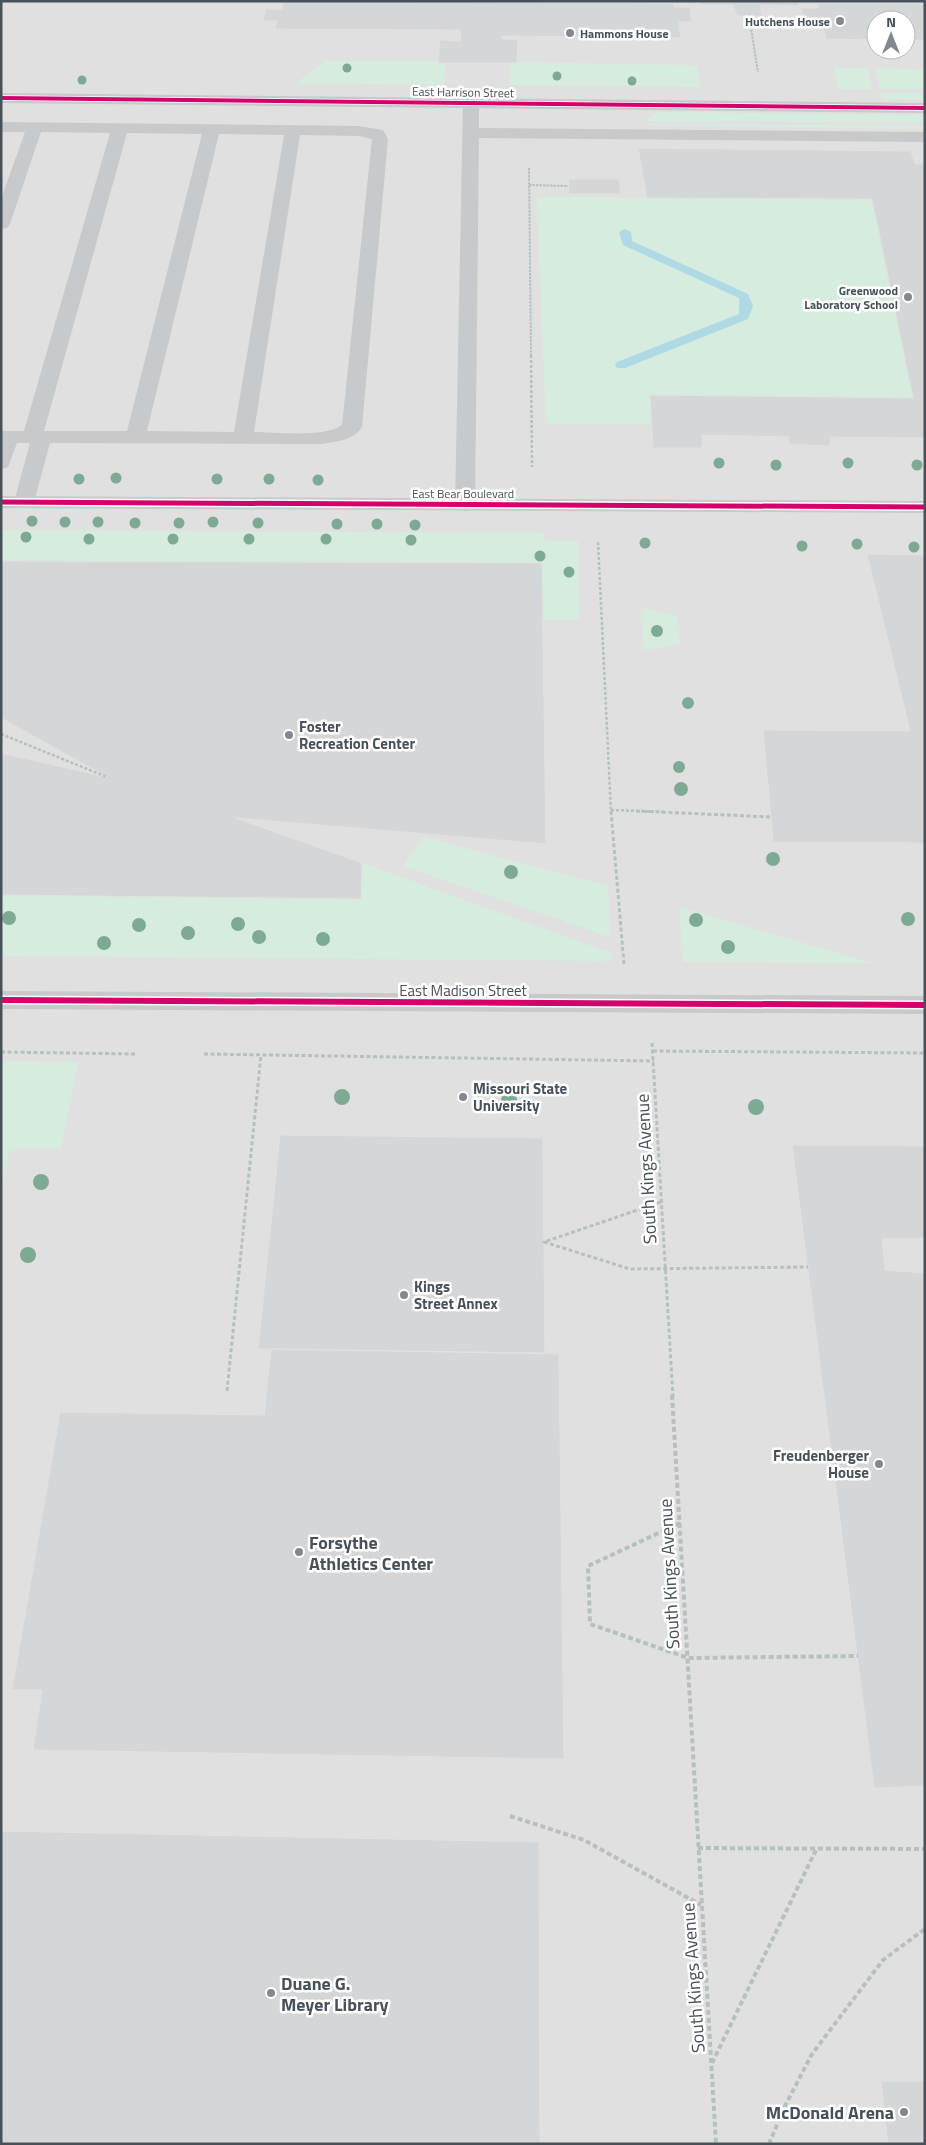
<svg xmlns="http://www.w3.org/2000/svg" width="926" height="2145" font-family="'Titillium Web',sans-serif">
<rect width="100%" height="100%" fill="#efefef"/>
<path fill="#e1e0e0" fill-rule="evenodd" d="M1 1H925V2144H1ZM876 20H906V50H876Z"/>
<g fill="#d6ecde">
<polygon points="325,61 438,61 445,63 444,85 296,83"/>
<polygon points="517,62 688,65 697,67 700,87 510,85 510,63"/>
<polygon points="834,68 867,68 872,89 838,89"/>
<polygon points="874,68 925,70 925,89 880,89"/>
<polygon points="880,93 925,93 925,100 882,99"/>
<polygon points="661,112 925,115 925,123 646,121 653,114"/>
<polygon points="649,124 925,126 925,129 652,125"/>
<polygon points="537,197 872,199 913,398 652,424 546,424"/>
<polygon points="1,530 544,533 545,541 578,541 579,620 543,620 542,563 1,561"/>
<polygon points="641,608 677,616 680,644 644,650"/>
<polygon points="424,837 608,886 610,937 403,866"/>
<polygon points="362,863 611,953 613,957 611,961 1,956 1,895 361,899"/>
<polygon points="679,907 872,963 683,962"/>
<polygon points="1,1061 78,1062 61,1148 10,1149 1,1191"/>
</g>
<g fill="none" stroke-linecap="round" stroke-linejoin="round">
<polygon fill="#afd9e5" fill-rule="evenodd" points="625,229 631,232 632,241 748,294 753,306 748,319 625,368 617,368 615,365 617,362 739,314 739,298 623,245 619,232"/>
</g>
<g fill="#d5d6d8" stroke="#e1e1e2">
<polygon points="283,1 674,3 674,7 690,7 692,22 679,22 681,38 502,36 502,39 518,39 517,63 438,63 440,40 461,41 460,30 275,29 277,21 263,21 266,9 282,9"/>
<polygon points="699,1 798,1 800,6 760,5 762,16 737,16 733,5 700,5"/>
<polygon points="817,3 925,3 925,40 906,40 906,20 876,20 876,40 826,39 822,23 805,23 801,8 819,8"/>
<polygon points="638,148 911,151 915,164 925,164 925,438 831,437 829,446 789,444 788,437 702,435 702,448 653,448 650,395 913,398 872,199 647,198"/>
<polygon points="568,179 619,179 621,194 569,194"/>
<polygon points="867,554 925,555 925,843 773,842 763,730 910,731"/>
<polygon points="1,561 542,563 546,844 236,818 362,863 361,899 1,895 1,753 107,777 1,718"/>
<polygon points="280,1135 543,1138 545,1353 258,1349"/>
<polygon points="792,1145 925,1146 925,1238 882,1239 885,1270 925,1273 925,1786 874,1788"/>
<polygon points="271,1349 559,1354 564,1759 33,1750 42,1690 12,1690 60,1412 264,1415"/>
<polygon points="1,1831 539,1842 540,2144 1,2144"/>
<polygon points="881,2081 925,2081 925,2144 888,2144"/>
</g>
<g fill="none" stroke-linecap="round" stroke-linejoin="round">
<g stroke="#b6c0bd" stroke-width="2" stroke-dasharray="2.5 1" stroke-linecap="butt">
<polyline points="749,16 758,72"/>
<polyline points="529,168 531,356"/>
<polyline points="529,185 568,186"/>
</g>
<g stroke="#b6c0bd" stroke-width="2.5" stroke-dasharray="3 2" stroke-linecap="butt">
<polyline points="531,355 532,467"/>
<polyline points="598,542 611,812"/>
<polyline points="1,734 107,777"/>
<polyline points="611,810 665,812"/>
</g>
<g stroke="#b6c0bd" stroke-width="3" stroke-dasharray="4 2.5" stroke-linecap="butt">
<polyline points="611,811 624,964"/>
<polyline points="636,811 770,817"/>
<polyline points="652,1043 673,1397"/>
<polyline points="653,1051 925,1053"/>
<polyline points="1,1052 136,1054"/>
<polyline points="204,1054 654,1061"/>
<polyline points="661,1202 544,1242 630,1269 808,1267"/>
<polyline points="227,1391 261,1055"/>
</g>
<g stroke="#b6c0bd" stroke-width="4" stroke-dasharray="5 3" stroke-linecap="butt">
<polyline points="672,1395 716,2144"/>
<polyline points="680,1523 588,1566 590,1624 688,1658 858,1656"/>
<polyline points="510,1816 584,1840 701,1905"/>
<polyline points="698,1848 925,1849"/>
<polyline points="712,2063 817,1848"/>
<polyline points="769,2144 784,2108 812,2054 883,1960 925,1929"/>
</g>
<g fill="#c7c9ca" fill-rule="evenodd">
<polygon points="471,98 479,103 479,128 925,132 925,142 479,138 475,505 472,509 465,511 458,509 455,505 463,103"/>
<path d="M1 122 359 126 383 130 388 139 362 427C353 441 337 441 322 444L50 443 34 502 31 506 24 508 17 506 14 502 30 443H17L8 467 1 469V431H24L110 133 41 132 10 224 7 228 1 229V199L25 132H1ZM127 133 202 134 127 431H44ZM219 134 284 135 234 432 147 431ZM300 135 359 136 372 139 342 425C325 438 276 432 254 432Z"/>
</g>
<g fill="#c7c9ca" fill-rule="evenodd">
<polygon points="1,93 925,103 925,113 1,103"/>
<polygon points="1,496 925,501 925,513 1,508"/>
<polygon points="1,991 925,996 925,1014 1,1009"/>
</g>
<g stroke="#fff" stroke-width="5.5">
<polyline id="cycleway-far2" points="1,98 925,108"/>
</g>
<g stroke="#fff" stroke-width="8">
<polyline id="cycleway-far1" points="1,502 925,507"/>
</g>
<g stroke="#fff" stroke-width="9">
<polyline id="cycleway" points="1,1000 925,1005"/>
</g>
<use href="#cycleway-far2" stroke="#d6006c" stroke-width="4"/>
<use href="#cycleway-far1" stroke="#d6006c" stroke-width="5"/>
<use href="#cycleway" stroke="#d6006c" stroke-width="6"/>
</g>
<g fill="#7eaa95">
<circle cx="347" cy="68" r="4.5"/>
<circle cx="557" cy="76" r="4.5"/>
<circle cx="82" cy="80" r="4.5"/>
<circle cx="632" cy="81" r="4.5"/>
<circle cx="719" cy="463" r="5.5"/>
<circle cx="848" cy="463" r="5.5"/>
<circle cx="776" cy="465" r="5.5"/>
<circle cx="917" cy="465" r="5.5"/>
<circle cx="116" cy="478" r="5.5"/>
<circle cx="79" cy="479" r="5.5"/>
<circle cx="217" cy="479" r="5.5"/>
<circle cx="269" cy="479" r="5.5"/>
<circle cx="318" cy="480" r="5.5"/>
<circle cx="32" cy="521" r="5.5"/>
<circle cx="65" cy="522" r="5.5"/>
<circle cx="98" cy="522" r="5.5"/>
<circle cx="213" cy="522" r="5.5"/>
<circle cx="135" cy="523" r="5.5"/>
<circle cx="179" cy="523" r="5.5"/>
<circle cx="258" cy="523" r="5.5"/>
<circle cx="337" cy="524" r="5.5"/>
<circle cx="377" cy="524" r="5.5"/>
<circle cx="415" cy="525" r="5.5"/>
<circle cx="26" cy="537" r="5.5"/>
<circle cx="89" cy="539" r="5.5"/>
<circle cx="173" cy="539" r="5.5"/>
<circle cx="249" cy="539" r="5.5"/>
<circle cx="326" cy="539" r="5.5"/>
<circle cx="411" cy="540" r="5.5"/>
<circle cx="645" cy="543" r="5.5"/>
<circle cx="857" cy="544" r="5.5"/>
<circle cx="802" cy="546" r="5.5"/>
<circle cx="914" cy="547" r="5.5"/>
<circle cx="540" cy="556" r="5.5"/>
<circle cx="569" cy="572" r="5.5"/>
<circle cx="657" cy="631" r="6"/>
<circle cx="688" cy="703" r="6"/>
<circle cx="679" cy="767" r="6"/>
<circle cx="681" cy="789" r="7"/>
<circle cx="773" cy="859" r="7"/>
<circle cx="511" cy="872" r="7"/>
<circle cx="9" cy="918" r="7"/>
<circle cx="908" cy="919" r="7"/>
<circle cx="696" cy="920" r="7"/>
<circle cx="238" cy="924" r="7"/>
<circle cx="139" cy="925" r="7"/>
<circle cx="188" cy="933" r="7"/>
<circle cx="259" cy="937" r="7"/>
<circle cx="323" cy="939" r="7"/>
<circle cx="104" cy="943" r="7"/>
<circle cx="728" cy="947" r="7"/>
<circle cx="342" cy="1097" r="8"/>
<circle cx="509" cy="1100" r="8"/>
<circle cx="756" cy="1107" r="8"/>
<circle cx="41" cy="1182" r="8"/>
<circle cx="28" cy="1255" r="8"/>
</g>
<g fill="#82888e" stroke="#fff" stroke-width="2">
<circle cx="840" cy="21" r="5"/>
<circle cx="570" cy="33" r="5"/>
<circle cx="908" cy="297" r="5"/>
<circle cx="289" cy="735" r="5"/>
<circle cx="463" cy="1097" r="5"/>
<circle cx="404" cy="1295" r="5"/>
<circle cx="879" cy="1464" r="5"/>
<circle cx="299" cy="1552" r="5"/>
<circle cx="271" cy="1993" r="5"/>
<circle cx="904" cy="2112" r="5"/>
</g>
<g text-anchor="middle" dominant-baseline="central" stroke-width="5" stroke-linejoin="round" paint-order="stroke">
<g font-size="12" font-weight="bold" fill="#485159" stroke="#fff" text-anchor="end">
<text x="830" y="21">Hutchens House</text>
<text x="580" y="33" text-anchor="start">Hammons House</text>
<text x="898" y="290">Greenwood<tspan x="898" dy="14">Laboratory School</tspan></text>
</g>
<g font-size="12" fill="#485159" stroke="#fff">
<text transform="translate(463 92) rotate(1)">East Harrison Street</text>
<text x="463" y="493">East Bear Boulevard</text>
</g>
<g font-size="15" font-weight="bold" fill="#485159" stroke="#fff" text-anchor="start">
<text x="299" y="726">Foster<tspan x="299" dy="17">Recreation Center</tspan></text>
<text x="473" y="1088">Missouri State<tspan x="473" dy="17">University</tspan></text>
<text x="414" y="1286">Kings<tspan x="414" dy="17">Street Annex</tspan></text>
<text x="869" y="1455" text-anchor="end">Freudenberger<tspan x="869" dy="17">House</tspan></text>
</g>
<g font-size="15" fill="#485159" stroke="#fff">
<text x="463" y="990">East Madison Street</text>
</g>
<g font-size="18" fill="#485159" stroke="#fff">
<text transform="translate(646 1169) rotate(-93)">South Kings Avenue</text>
<text transform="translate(669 1574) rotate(-93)">South Kings Avenue</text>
<text transform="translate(693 1978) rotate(-94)">South Kings Avenue</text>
</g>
<g font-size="18" font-weight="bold" fill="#485159" stroke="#fff" text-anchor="start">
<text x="309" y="1542">Forsythe<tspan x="309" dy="21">Athletics Center</tspan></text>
<text x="281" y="1983">Duane G.<tspan x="281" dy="21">Meyer Library</tspan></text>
<text x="894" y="2112" text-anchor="end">McDonald Arena</text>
</g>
</g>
<rect width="926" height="2145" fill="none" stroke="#485159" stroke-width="5"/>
<g transform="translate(891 35)"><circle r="24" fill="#ffffff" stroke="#b6b9bd"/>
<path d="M0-4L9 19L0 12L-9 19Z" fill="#82888e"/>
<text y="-8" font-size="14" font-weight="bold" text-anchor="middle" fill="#485159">N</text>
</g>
</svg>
